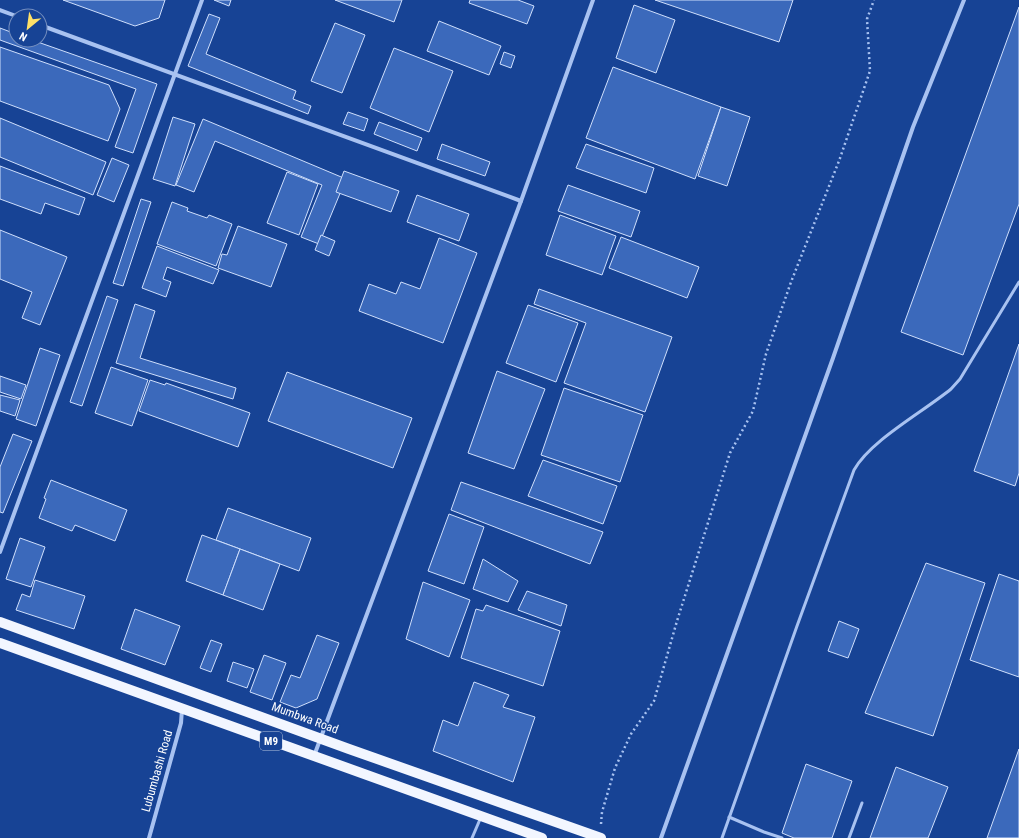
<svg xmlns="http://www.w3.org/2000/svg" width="1019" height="838" font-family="'Roboto Condensed',sans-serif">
<rect width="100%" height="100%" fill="#174395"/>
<g fill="#3b69bb" stroke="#cfdffc">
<polygon points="63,0 165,0 159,18 135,26"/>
<polygon points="214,0 231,0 229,6"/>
<polygon points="335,0 402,0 394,22"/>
<polygon points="470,0 518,0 534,6 527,24 469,3"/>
<polygon points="655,0 793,0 779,42"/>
<polygon points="634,5 675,20 656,73 616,58"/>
<polygon points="1019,7 1019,204 963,355 901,332"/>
<polygon points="209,14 220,18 206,54 296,91 293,99 311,106 308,114 188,66"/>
<polygon points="439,21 501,46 489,75 427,51"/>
<polygon points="335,23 365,35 342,93 311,81"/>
<polygon points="0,28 16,34 16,40 32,40 157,84 133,153 115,147 136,89 0,40"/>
<polygon points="0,47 109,85 120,109 108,141 0,101"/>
<polygon points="394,48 453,71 429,132 370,108"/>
<polygon points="504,52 515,56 511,68 500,64"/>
<polygon points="613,67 721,107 695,179 586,138"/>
<polygon points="721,107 750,117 727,186 698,176"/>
<polygon points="348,112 368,119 364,131 343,124"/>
<polygon points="173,117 195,124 175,186 153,179"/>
<polygon points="0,118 106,162 93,195 0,157"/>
<polygon points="203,119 346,179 319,244 301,237 322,185 215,141 194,192 176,185"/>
<polygon points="379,122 422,138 417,151 374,134"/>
<polygon points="442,144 490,162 485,176 437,159"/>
<polygon points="586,144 654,168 646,193 576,168"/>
<polygon points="112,158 129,165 114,202 97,195"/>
<polygon points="0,166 85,198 79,215 45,203 41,214 0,199"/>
<polygon points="344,171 399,191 391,212 336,192"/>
<polygon points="287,172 318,184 299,235 267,223"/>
<polygon points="568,185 640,211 631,237 558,211"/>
<polygon points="417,195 469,214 459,241 407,222"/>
<polygon points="141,199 151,202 123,286 113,283"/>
<polygon points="172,202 188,208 187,211 207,218 209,215 232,224 216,266 157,244"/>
<polygon points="560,215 616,236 602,275 546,255"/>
<polygon points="238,226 287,244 271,287 218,268 222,254 227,255"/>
<polygon points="0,230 67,257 40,325 22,318 32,292 0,279"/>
<polygon points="321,235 335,241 329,256 315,250"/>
<polygon points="621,237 699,267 687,298 609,268"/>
<polygon points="439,238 477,253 443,343 359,311 369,284 396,294 401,282 420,289"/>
<polygon points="157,246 219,270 213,284 167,267 163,279 171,282 166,297 142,288"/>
<polygon points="539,289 672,337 645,412 564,383 586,323 534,304"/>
<polygon points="107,296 118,300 82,406 70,402"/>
<polygon points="135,304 155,311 140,358 236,388 233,399 116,363"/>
<polygon points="528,305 578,323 556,382 506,363"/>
<polygon points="1019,344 1019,473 1015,486 974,471"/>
<polygon points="40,348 60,355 36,426 16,419"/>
<polygon points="111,367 148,380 132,426 95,413"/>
<polygon points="497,371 545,389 514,469 468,453"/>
<polygon points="287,372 412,418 393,468 268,421"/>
<polygon points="0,376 26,385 21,399 0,392"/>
<polygon points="150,380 165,385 166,383 250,413 238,447 139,411"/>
<polygon points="564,388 643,415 620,482 541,455"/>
<polygon points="0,395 20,400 15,416 0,411"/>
<polygon points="13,434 32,441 3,513 0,512 0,467"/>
<polygon points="543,460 617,486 603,524 528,496"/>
<polygon points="51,480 127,510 115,541 75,525 72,531 39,518 46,499 44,498"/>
<polygon points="461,482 603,532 590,564 451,510"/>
<polygon points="228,508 311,538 299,571 216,540"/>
<polygon points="449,514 484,527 464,584 428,571"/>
<polygon points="202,535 240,549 223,595 186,581"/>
<polygon points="20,538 45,547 31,587 6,579"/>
<polygon points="240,549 280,564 263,610 223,595"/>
<polygon points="483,559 518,581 508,602 473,589"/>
<polygon points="926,563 985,583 933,736 865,713"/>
<polygon points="999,574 1019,581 1019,677 970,660"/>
<polygon points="35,580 85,596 74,629 16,610 22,594 30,597"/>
<polygon points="423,582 470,600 449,657 406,639"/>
<polygon points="527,591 567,605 561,626 518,610"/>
<polygon points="486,605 560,631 543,686 461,658 476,609 483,611"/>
<polygon points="135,609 180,626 165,665 121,649"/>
<polygon points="839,621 859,629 848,658 828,651"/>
<polygon points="317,635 339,643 317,699 296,708 280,702 291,675 300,678"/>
<polygon points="211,640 222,644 211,672 200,668"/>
<polygon points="264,655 286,663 272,700 250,692"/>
<polygon points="233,662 254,669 247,688 227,681"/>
<polygon points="474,682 509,695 503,707 535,717 513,782 433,751 443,720 458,726"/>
<polygon points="1019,749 1019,838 987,838"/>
<polygon points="806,764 852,781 832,838 794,838 782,833"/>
<polygon points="896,767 948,787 928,838 870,838"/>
</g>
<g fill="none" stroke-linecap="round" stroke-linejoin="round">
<polyline stroke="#a8c2f1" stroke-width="2.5" stroke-dasharray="2 3" stroke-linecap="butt" points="601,824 602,812 615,768 631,734 654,701 677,621 730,453 753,411 766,354 791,282 839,161 870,71 867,19 874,0"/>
<g stroke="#a8c2f1" stroke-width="3">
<polyline points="729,817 764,832 782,838"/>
<polyline points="472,838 481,817"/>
<path d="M722 838 797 626 854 470C871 440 923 412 951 389L960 379 1019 282"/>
<polyline points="849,838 862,803"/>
</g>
<g stroke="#a8c2f1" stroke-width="4">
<polyline points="0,10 16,16"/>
<polyline points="40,25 521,201"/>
<polyline points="0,552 202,0"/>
<polyline points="314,756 521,201 593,0"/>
<polyline points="149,838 181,723 182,709"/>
<polyline points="661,838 833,358 913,127 964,0"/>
</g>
<g stroke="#f2f6ff" stroke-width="10">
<polyline points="0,622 349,749 601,838"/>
<polyline points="0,643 542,838"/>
</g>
</g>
<g text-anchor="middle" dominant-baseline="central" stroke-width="3" stroke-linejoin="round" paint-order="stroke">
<rect fill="#174395" stroke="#b9c7df" stroke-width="1" x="260" y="732" width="22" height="18" rx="3"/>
<g font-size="11" font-weight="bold" fill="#fff">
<text x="271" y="741">M9</text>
</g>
<g font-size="12" fill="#fff" stroke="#174395">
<text transform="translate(305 718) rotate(20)">Mumbwa Road</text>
<text transform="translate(157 771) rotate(-74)">Lubumbashi Road</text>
</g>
</g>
<g transform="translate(28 28) rotate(209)"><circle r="19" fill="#174395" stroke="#748ebf"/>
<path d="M0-3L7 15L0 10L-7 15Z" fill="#ffe168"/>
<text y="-6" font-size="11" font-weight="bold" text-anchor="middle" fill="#ffffff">N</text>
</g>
</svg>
